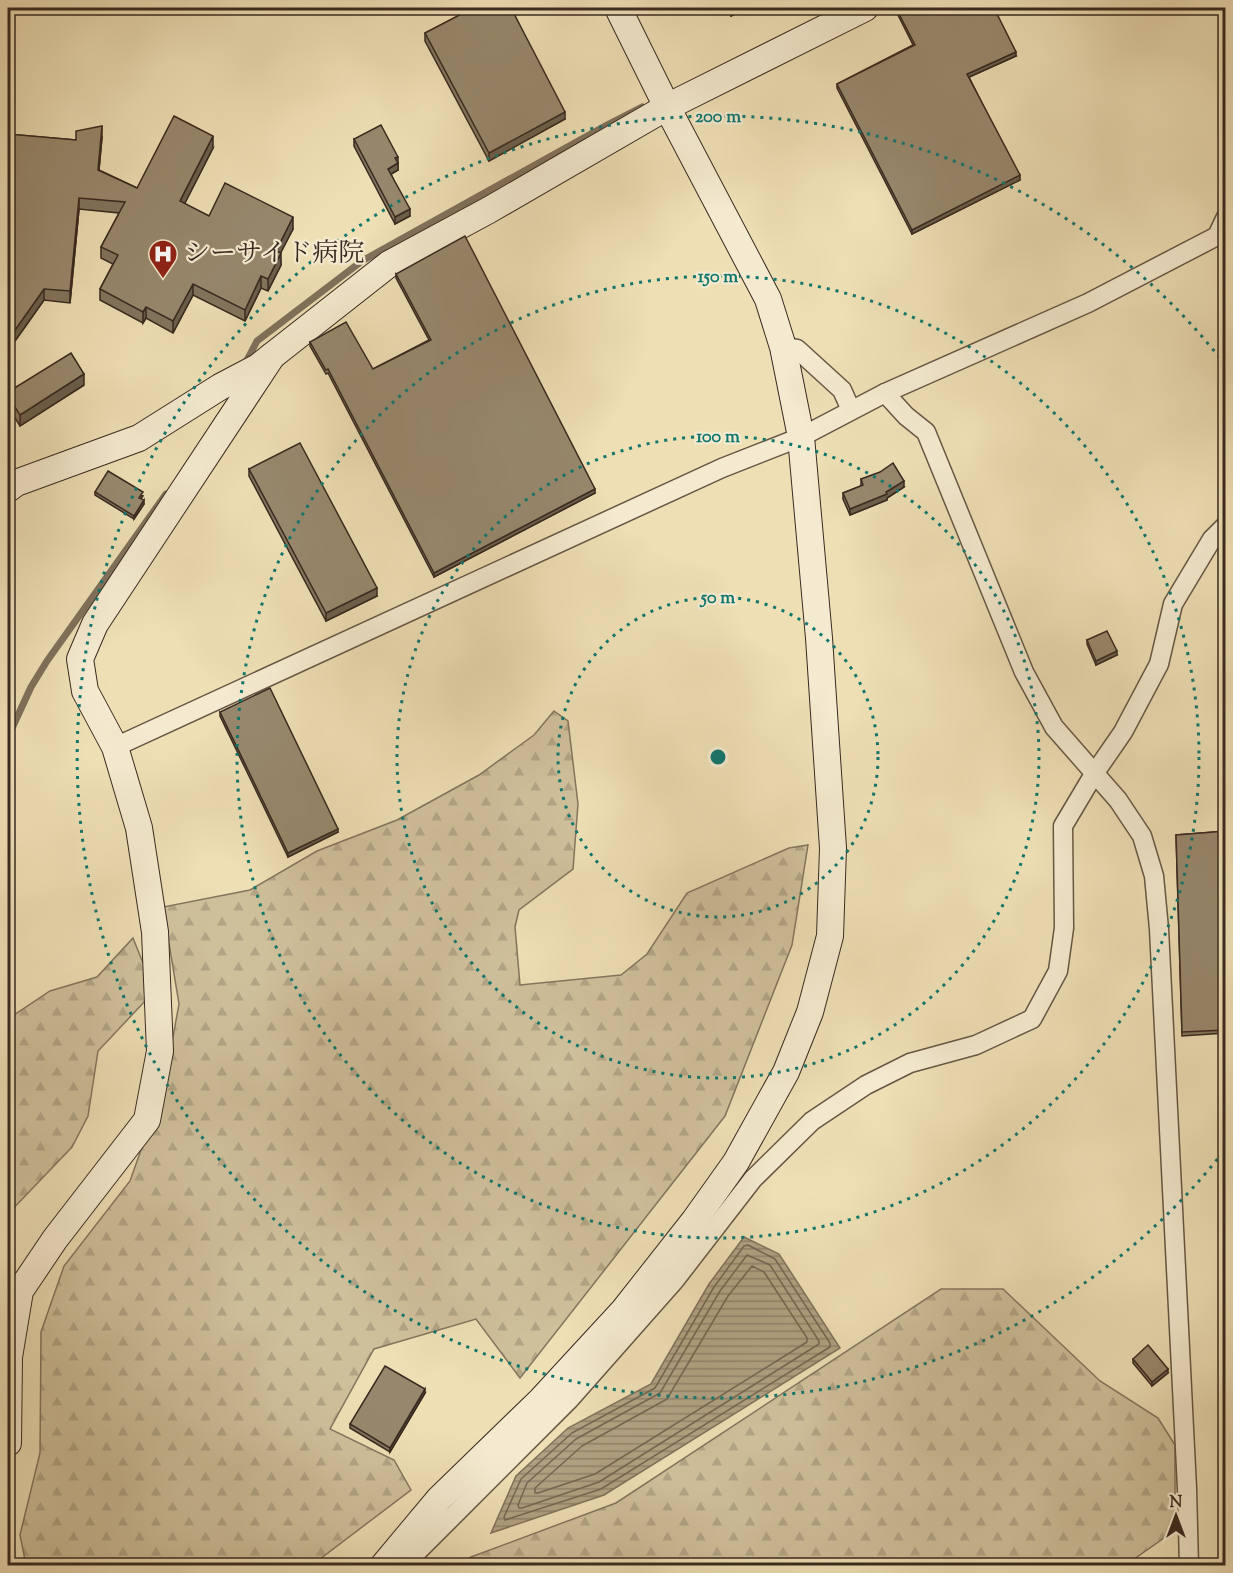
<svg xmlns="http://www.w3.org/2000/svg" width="1233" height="1573" font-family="'Sorts Mill Goudy','Noto Serif JP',serif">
<defs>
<pattern id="forest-firs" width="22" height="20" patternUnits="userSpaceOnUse" patternTransform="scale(1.5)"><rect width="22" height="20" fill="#cfc09c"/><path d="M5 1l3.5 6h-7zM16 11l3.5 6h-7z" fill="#b2a586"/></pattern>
<pattern id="water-rules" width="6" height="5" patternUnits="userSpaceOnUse" patternTransform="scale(1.5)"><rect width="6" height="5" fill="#b0a182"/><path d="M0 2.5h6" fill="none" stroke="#90836a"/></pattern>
</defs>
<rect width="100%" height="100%" fill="#eedfb5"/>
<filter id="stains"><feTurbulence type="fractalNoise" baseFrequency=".00333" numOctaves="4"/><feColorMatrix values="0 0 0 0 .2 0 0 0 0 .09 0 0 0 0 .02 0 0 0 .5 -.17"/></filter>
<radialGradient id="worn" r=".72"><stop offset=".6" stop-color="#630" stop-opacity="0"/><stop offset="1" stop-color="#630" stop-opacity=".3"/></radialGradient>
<g fill="url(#forest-firs)" stroke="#84755e" stroke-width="1.5">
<polygon points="554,711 568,721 578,804 573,869 519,910 515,927 520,985 621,975 647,954 687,893 789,848 808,845 792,945 725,1116 520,1378 476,1319 374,1349 330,1429 394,1460 411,1490 312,1565 26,1565 20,1535 40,1453 41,1332 64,1266 130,1181 141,1150 143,1095 170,1053 179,1004 163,907 250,890 317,851 397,820 479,775 534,735"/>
<polygon points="133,938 151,983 147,999 98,1051 88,1116 72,1147 8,1214 8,1019 50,991 97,977"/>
<polygon points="941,1289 1003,1289 1100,1381 1158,1418 1175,1445 1175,1510 1164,1538 1124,1566 457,1565 471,1557 616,1503"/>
</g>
<polygon fill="url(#water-rules)" stroke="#80715b" stroke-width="1.5" points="744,1237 779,1254 840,1348 604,1495 491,1533 516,1476 568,1428 651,1384 709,1284"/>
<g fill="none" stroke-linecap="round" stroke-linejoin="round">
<g stroke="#746651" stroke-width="1.5">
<polygon points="748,1245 775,1259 830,1343 830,1347 601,1489 505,1520 504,1517 521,1479 572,1433 655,1388 714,1287 744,1246"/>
<polygon points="747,1255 770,1265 819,1341 819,1344 599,1482 522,1508 519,1508 518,1505 527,1483 576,1439 660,1393 720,1291"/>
<polygon points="752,1266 764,1272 807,1338 807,1342 595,1474 538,1493 535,1493 535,1488 582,1446 667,1399 728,1296"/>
</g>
<g stroke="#80715b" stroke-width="7">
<polyline points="245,364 257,341 362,261 607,125 642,107"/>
<polyline points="8,737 31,687 47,661 166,494"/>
</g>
<g stroke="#665745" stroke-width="21">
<g id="street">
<polyline points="783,347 797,349 842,390 851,410"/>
<polyline points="885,393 906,416 926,432 1024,672 1054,727 1118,800 1142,836 1154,876 1159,929 1187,1488 1189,1566"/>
<polyline points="115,747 722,468 801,437 885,393 1088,303 1217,236 1226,217"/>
<polyline points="403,1566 569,1400 675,1280 753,1179 812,1121 866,1085 910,1063 976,1045 1032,1019 1058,971 1064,928 1063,826 1094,774 1123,732 1159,664 1173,604 1212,539 1226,525"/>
</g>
</g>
<g stroke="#382a20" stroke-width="28">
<g id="secondary">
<polyline points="8,489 16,483 139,438 220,387 258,367 389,264 489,210 667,107 865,8"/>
<polyline points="8,1443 9,1357 20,1291 55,1239 147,1120 160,1051 155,932 139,828 115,747 85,691 80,659 95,624 272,356"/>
<polyline points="383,1566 439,1499 541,1400 624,1310 694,1221 736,1162 786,1072 810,1012 830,936 833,848 819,638 801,437 783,347 768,299 667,107 618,8"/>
</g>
</g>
<use href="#street" stroke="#f4eacf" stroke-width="18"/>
<use href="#secondary" stroke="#f4eacf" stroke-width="26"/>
</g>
<g fill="#82755e" stroke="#382a20" stroke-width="1.5">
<polygon points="463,8 511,8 565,119 489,161 425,41 425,33 466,12"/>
<polygon points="727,8 747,8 731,16"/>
<polygon points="896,8 1016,56 969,77 1020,180 912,234 837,88 837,84 913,45 896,11"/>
<polygon points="8,134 76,140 102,137 99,170 137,188 213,148 184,204 209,216 293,229 280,253 281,265 268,291 261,288 245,321 193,295 173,333 146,318 143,323 100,300 100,289 113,264 101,258 101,247 119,213 79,209 70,303 44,300 8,351"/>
<polygon points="354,139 398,157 398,170 391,174 410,216 395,224 354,146"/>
<polygon points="396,274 595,493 434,577 328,373 326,374 310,346 310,342 373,369 429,340 396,278"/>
<polygon points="84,385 20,426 8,407 8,392"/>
<polygon points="249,469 377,596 326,621 249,476"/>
<polygon points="861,479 904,487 887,498 887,500 850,515 843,499 843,493 861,486"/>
<polygon points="95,492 143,496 141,499 144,504 134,519 95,495"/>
<polygon points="1087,640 1117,655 1096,665 1087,644"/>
<polygon points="220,712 338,832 288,857 220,716"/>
<polygon points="1226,831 1226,1033 1182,1036 1176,835"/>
<polygon points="1133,1359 1168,1373 1152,1386 1133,1363"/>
<polygon points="425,1393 390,1452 350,1428 350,1424"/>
</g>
<g fill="#6a5f4c" stroke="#382a20" stroke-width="1.5">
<polygon points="738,8 747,8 731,16 731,11"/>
<polygon points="1016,52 1016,56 967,78 967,74"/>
<polygon points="565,112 565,119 489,161 489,153"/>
<polygon points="102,126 102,137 98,181 98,170"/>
<polygon points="213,136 213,148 180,213 180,201"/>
<polygon points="398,163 398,170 388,176 388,169"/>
<polygon points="1020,175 1020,180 912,234 912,230"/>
<polygon points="79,198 79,209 70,303 70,291"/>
<polygon points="410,209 410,216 395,224 395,217"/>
<polygon points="293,217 293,229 276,262 276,251"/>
<polygon points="281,253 281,265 268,291 268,279"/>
<polygon points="261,276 261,288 245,321 245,310"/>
<polygon points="193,284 193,295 173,333 173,321"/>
<polygon points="44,289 44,300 8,351 8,340"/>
<polygon points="146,307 146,318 143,323 143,312"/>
<polygon points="84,374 84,385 20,426 20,415"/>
<polygon points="904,481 904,487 887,498 887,500 850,515 850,509 886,492"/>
<polygon points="595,489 595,493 434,577 434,573"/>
<polygon points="144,500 144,504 134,519 134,516"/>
<polygon points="377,588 377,596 326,621 326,613"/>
<polygon points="1117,651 1117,655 1096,665 1096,661"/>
<polygon points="338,829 338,832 288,857 288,853"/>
<polygon points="1168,1369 1168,1373 1152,1386 1152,1382"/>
<polygon points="425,1389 425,1393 390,1452 390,1448"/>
</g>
<g fill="#97886d" stroke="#382a20" stroke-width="1.5">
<polygon points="467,8 511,8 565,112 489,153 425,33 469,10"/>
<polygon points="730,8 738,8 731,11"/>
<polygon points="896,8 994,8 1016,52 967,74 1020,175 912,230 837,84 915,45"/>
<polygon points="174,116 213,136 180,201 209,216 225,183 293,217 276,251 281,253 268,279 261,276 245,310 193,284 173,321 146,307 143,312 100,289 118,255 101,247 125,202 79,198 70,291 44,289 8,340 8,134 76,140 76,131 102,126 98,170 137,188"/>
<polygon points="381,125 398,157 395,158 398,163 388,169 410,209 395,217 354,139"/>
<polygon points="465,236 595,489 434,573 328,369 326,370 310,342 346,322 373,369 431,340 396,274"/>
<polygon points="71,353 84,374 20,415 8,396 8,392"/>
<polygon points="300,443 377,588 326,613 249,469"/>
<polygon points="893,463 904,481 886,492 887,494 850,509 843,493 863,485 861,479 880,472"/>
<polygon points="108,471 143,492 139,498 144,500 134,516 95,492"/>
<polygon points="1107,631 1117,651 1096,661 1087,640"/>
<polygon points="270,688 338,829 288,853 220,712"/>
<polygon points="1226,831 1226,1030 1182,1032 1176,835"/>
<polygon points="1148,1345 1168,1369 1152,1382 1133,1359"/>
<polygon points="385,1366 425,1389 390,1448 350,1424"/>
</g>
<g fill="none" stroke="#0f766e" stroke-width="3" stroke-dasharray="3 6">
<circle cx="718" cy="757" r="160"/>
<circle cx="718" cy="757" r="321"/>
<circle cx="718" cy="757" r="481"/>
<path d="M1223 1152A641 641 0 1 1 1223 362"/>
</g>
<defs>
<g id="hospital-pin" transform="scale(1.5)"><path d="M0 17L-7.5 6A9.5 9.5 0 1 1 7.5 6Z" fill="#8f2418" stroke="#f4eacf"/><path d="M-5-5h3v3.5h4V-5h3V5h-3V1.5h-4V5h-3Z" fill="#fff"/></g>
</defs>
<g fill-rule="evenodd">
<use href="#hospital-pin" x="163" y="254"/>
</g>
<g text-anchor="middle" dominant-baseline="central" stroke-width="4.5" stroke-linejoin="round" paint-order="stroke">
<g font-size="26" fill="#382a20" stroke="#f4eacf" text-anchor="start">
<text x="184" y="254">シーサイド病院</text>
</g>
</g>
<circle cx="718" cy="757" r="9" fill="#0f766e" stroke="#f4eacf" stroke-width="3"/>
<g font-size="18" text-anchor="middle" font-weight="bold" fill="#0f766e" stroke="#f4eacf" stroke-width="4.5" stroke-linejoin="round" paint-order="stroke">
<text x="718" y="122">200 m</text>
<text x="718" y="282">150 m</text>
<text x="718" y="442">100 m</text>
<text x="718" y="603">50 m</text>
</g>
<rect width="1233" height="1573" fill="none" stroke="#eedfb5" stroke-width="30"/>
<rect x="9" y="9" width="1215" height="1555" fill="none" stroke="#382a20" stroke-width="3"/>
<rect x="15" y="15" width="1203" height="1543" fill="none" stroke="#382a20" stroke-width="1.5"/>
<g transform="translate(1176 1516)" stroke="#f4eacf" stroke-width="4.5" paint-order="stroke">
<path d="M0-4.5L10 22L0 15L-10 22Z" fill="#382a20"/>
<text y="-9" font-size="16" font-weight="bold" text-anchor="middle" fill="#382a20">N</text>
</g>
<rect width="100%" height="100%" filter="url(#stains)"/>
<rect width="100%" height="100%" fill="url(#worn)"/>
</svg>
